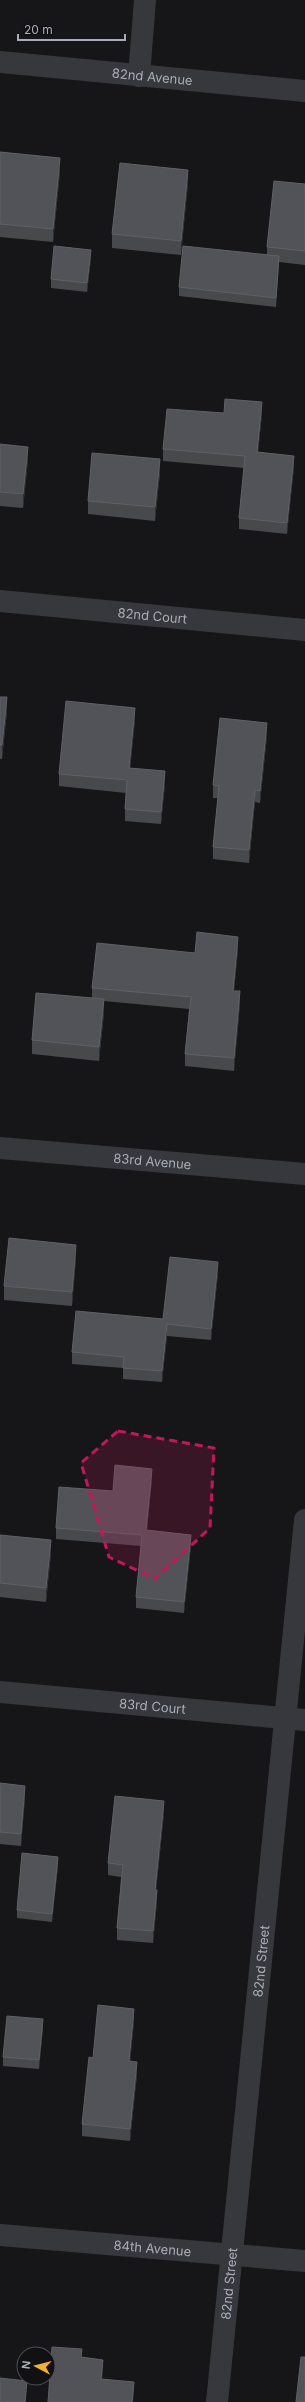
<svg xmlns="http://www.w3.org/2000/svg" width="305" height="2402" font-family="Inter,sans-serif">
<rect width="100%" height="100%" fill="#161618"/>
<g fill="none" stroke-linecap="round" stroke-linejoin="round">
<g stroke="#37383d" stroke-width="22">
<path id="s1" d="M0 62 305 91"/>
<polyline points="139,76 145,0"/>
<path id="s2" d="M0 601 305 630"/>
<path id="s3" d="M0 1148 305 1174"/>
<path id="s4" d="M0 1692 305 1720"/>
<path id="s5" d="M0 2235 305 2261"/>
<path id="s6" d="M217 2402 305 1520"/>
</g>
</g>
<g fill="#47494d">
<polygon points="0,152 60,172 53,242 0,237"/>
<polygon points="188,183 181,255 112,248 112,234"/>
<polygon points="305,184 305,265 279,262 276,307 179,296 179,287 267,255 267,247"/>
<polygon points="91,258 87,292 51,288 51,279"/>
<polygon points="224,413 262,414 258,452 294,467 287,534 239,529 239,518 244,468 163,461 163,449"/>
<polygon points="0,444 28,460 23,508 0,506"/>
<polygon points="160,473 155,521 88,514 88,501"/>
<polygon points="0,697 7,711 2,759 0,759"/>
<polygon points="135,720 130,768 165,784 161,824 125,821 125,809 126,793 59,786 59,774"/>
<polygon points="267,736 260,803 255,802 249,863 213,859 213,847 218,798 213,798 213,785"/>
<polygon points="238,949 234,991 240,1004 234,1071 185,1066 185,1054 189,1009 104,1001 104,1013 99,1061 32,1054 32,1040 92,998 92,988 195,953"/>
<polygon points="76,1258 72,1306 4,1300 4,1286"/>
<polygon points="218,1274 211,1340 167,1336 162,1382 123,1379 123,1368 72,1364 72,1352 163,1319"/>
<polygon points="152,1480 147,1530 191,1546 184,1613 136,1608 136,1597 141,1546 56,1539 56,1528 113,1491"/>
<polygon points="0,1535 51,1554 46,1602 0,1597"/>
<polygon points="0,1783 25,1798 21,1846 0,1844"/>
<polygon points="164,1813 156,1890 157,1902 153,1943 117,1940 117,1928 121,1877 108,1875 108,1863"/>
<polygon points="58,1865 52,1922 17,1918 17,1910"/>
<polygon points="134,2021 130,2062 137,2074 130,2141 82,2136 82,2124 93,2058"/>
<polygon points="43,2028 39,2069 3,2066 3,2057"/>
</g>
<g fill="#2f3033">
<polygon points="60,158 60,172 53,242 53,229"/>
<polygon points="188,170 188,183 181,255 181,241"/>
<polygon points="91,250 91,258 87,292 87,283"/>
<polygon points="279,256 279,264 276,307 276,298"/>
<polygon points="262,402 262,414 257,463 257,452"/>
<polygon points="28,447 28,460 23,508 23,494"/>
<polygon points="294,456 294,467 287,534 287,523"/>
<polygon points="160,459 160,473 155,521 155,507"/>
<polygon points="7,697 7,711 2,759 2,745"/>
<polygon points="135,708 135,720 129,781 129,768"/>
<polygon points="267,723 267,736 260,803 260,791"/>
<polygon points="165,771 165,784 161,824 161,812"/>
<polygon points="255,790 255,802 249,863 249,850"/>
<polygon points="238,937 238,949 233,1003 233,991"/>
<polygon points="240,991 240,1004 234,1071 234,1058"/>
<polygon points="104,999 104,1013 99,1061 99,1047"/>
<polygon points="76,1245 76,1258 72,1306 72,1292"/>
<polygon points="218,1262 218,1274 211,1340 211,1329"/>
<polygon points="167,1324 167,1336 162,1382 162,1371"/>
<polygon points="152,1469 152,1480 146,1541 146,1530"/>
<polygon points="191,1535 191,1546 184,1613 184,1602"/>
<polygon points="51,1540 51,1554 46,1602 46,1588"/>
<polygon points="25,1786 25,1798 21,1846 21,1834"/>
<polygon points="164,1801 164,1813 155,1902 155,1890"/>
<polygon points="58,1857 58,1865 52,1922 52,1914"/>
<polygon points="157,1890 157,1902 153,1943 153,1931"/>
<polygon points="134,2009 134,2021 129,2074 129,2061"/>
<polygon points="43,2019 43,2028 39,2069 39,2060"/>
<polygon points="137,2062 137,2074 130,2141 130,2129"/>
<polygon points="103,2360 103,2372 101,2391 101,2379"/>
<polygon points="27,2381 26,2402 25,2402"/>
<polygon points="134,2382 134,2394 133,2402 132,2402"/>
</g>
<g fill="#525359" stroke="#5f6168">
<polygon points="0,152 60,158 53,229 0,224"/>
<polygon points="120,163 188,170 181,241 112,234"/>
<polygon points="274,181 305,184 305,251 267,247"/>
<polygon points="54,246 91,250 87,283 51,279"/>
<polygon points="183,246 279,256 276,298 179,287"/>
<polygon points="225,399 262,402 257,452 294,456 287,523 239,518 245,456 163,449 167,409 224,413"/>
<polygon points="0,444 28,447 23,494 0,492"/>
<polygon points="92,453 160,459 155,507 88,501"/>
<polygon points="0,697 7,697 2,745 0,745"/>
<polygon points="66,701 135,708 129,768 165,771 161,812 125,809 127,780 59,774"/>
<polygon points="220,718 267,723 260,791 255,790 249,850 213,847 219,786 213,785"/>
<polygon points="197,932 238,937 233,991 240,991 234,1058 185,1054 191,997 92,988 97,943 195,953"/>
<polygon points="36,993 104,999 99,1047 32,1040"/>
<polygon points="9,1238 76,1245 72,1292 4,1286"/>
<polygon points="170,1257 218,1262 211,1329 167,1324 162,1371 123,1368 124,1357 72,1352 76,1311 163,1319"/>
<polygon points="115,1465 152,1469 146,1530 191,1535 184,1602 136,1597 142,1535 56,1528 59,1487 113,1491"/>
<polygon points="0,1535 51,1540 46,1588 0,1583"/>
<polygon points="0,1783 25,1786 21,1834 0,1832"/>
<polygon points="115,1796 164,1801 155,1890 157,1890 153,1931 117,1928 123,1865 108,1863"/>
<polygon points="22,1853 58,1857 52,1914 17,1910"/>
<polygon points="98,2005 134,2009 129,2061 137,2062 130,2129 82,2124 89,2057 93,2058"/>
<polygon points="7,2016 43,2019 39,2060 3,2057"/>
<polygon points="52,2347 82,2349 81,2357 103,2360 101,2379 134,2382 132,2402 48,2402"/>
<polygon points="301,2357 305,2357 305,2402 296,2402"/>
<polygon points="0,2378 27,2381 25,2402 0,2402"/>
</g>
<path fill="#c2185b" fill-opacity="0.2" stroke="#c2185b" stroke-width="3" stroke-dasharray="8 5" stroke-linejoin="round" d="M118 1431 214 1448 210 1528 155 1579 109 1557 81 1463Z"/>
<g text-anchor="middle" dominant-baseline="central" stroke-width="3" stroke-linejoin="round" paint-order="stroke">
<g font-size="13" fill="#a8adb8" stroke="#111113">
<text stroke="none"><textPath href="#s1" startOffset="153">82nd Avenue</textPath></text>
<text stroke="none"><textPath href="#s2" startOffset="153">82nd Court</textPath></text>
<text stroke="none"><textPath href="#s3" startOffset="153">83rd Avenue</textPath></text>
<text stroke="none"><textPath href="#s4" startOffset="153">83rd Court</textPath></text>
<text stroke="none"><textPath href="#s6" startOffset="443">82nd Street</textPath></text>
<text stroke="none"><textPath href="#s5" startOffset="153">84th Avenue</textPath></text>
<text stroke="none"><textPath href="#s6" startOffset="119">82nd Street</textPath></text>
</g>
</g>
<g transform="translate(36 2366) rotate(277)"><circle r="19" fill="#111113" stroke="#4d4f55"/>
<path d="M0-3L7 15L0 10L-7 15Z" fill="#f2b134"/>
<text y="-6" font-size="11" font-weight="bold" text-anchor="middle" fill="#a8adb8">N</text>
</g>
<path d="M18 34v6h107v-6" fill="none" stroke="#a8adb8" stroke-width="2"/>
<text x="24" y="34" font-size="12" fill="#a8adb8" stroke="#111113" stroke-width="3" paint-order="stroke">20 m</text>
</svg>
